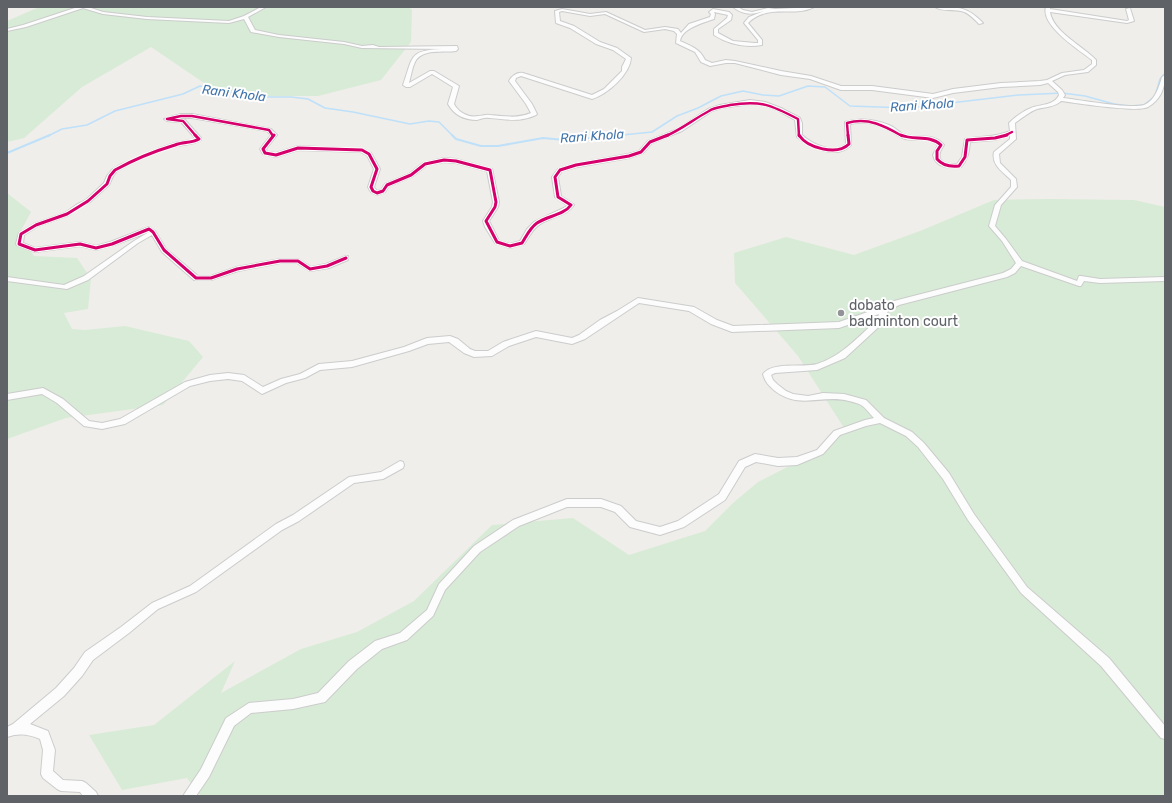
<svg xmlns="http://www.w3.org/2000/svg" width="1172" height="803" font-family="Rubik,sans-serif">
<rect width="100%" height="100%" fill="#efeeea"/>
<g fill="#d8ebd6">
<polygon points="49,7 409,7 412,10 411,42 381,80 318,96 255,96 210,87 151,47 82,87 24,138 7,142 7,21 37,8"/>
<polygon points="7,193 31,212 18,236 34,256 77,258 91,279 88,309 64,313 72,329 85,330 125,326 189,341 203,357 163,405 66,418 7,439"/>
<polygon points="1050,199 1134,200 1165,207 1165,796 201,796 187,778 122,790 89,735 154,725 235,661 221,693 301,649 357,632 414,601 492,525 573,518 629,555 705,531 733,503 758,482 799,461 846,431 798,356 735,283 734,253 786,237 854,255 920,231 994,200"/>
</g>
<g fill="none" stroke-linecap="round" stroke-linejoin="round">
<g stroke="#bfe0f9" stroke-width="1.5">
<polyline points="48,136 62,129 87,125 115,111 183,94 200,86 255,97 291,97 308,99 325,108 353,112 410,124 429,121 439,122 453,136"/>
<polyline points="612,136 652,132 677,116 698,108 721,96 743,91 763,95 779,96 808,86 825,87 850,106 908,108 1019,95 1062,93 1085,96 1114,104 1130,106 1144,105 1155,96 1160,79 1165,73"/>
</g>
<g stroke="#bfe0f9" stroke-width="2">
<polyline points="452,135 456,139 481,146 498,146 543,138 565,140 623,135"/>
<polyline points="7,153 50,135"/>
</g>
<g stroke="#cbcccc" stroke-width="2">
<g id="minor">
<path d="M78 7H88L103 12 147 17 229 21 244 16 261 7H266L248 17 255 30 279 35 344 42 362 46 373 45 379 47 457 46 458 49 456 51C443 53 422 48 415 62 412 68 411 76 409 83L430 71H434L459 86 454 104C458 112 468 118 478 116 482 116 486 114 490 115 505 116 517 119 531 113L526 104 509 81C512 76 517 72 523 73L592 95 604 89 622 71V67L626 59 613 50 596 44 570 28 556 23 555 11 562 9 590 14 606 12 645 30 665 27 678 29 681 33 689 24 710 17 711 14 709 12 713 9 729 12 732 15 731 20 718 29V33L733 41 755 43H758V40L744 23 749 17 764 11C752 15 743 15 733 7H738L743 10 752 12 768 8 775 9 814 7C794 18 768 3 748 23L762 40V45C745 48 728 44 714 35V29L727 18 728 15 714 12 715 14 714 19C703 23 682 28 680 41 691 46 700 49 705 60L712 63 726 60 735 61 781 71 811 76 841 86H872L933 94 953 89 1001 83 1040 81 1047 80 1062 73 1084 70 1092 64V60C1079 50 1040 25 1046 7H1050V9L1127 21 1129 20 1126 9 1130 8 1134 21 1127 23 1050 12C1053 32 1083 46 1096 60V65L1088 72 1065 75 1052 81 1062 90 1065 95 1063 98C1080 100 1130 109 1144 105 1155 101 1159 87 1162 77L1165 75C1165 89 1160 100 1148 107 1137 113 1077 103 1061 101 1055 107 1045 107 1037 109 1029 112 1022 118 1015 123L1016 139 999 154 1000 163 1016 179 1017 187 1001 205 995 226 1006 239 1022 261 1077 281 1079 276H1081L1100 279 1165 277V281L1100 283 1084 281 1081 286H1079L1021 266 1015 273 1007 277 899 305 888 311 883 323 845 358 817 370 775 373 771 375 773 380 777 384 786 391 793 394 808 396 823 393 844 394 866 400 884 418 912 432 924 443 949 473 974 514 1027 587 1109 658 1165 726V739L1161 738 1101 666 1021 593 968 520 943 479 918 447 906 436 880 423 866 426 840 435 823 454 797 465 778 466 756 462 745 467 725 500 684 527 660 535 630 527 615 512 601 507H567L519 526 480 552 445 590 433 616 407 640 382 649 357 669 325 702 293 709 251 713 234 726 209 777 196 796H183L201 769 226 718 249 703 293 699 318 693 349 661 375 641 400 633 427 610 439 584 474 546 513 520 567 499H601L621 506 636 521 660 527 678 521 719 494 739 461 755 454 778 458 797 457 817 450 834 431 865 420 874 418C870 414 866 408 861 405 858 403 853 402 849 401 822 394 800 410 775 391 769 386 765 382 763 374 773 361 802 368 817 364 842 356 859 336 877 320L879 314 839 328 732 332 711 324 689 311 639 303 585 339 572 344 536 337 509 346 492 356 474 357 464 353 449 342 428 344 409 351 352 367 320 370 305 378 286 383 262 394 242 381 228 379 210 381 190 386 125 424 102 429 84 426 57 403 42 394 7 400V394L43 388 63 399 89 421 102 423 120 419 185 382 210 375 228 373 244 375 263 387 281 379 300 374 319 364 352 361 404 347 427 338 450 336 458 339 470 349 475 351H488L503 342 536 331 572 338 579 335 600 320 617 311 638 298 694 307 717 320 733 326 839 322 882 307 894 301 1003 273 1011 269 1016 263 1002 241 989 226 995 205 1011 187V180C1003 172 991 165 994 152L1010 139V135L995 140 970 142C969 152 968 159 961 167 950 169 936 168 933 155L938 145C928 136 917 141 905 139 899 137 895 133 889 130 878 124 863 120 850 124L851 145C837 160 810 148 797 137L795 120 777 110 764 105 750 104 721 108 712 111 682 131 652 143 643 153 629 158 577 167 562 171 558 177 561 196 573 204 574 205C567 216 550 217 539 225 532 230 529 237 524 244L510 248 495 243 485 227 483 221 492 207 493 202 487 171 456 163 444 162 427 165 413 176 389 186 385 192 379 194 377 195 371 192 368 187 374 169 367 155 361 152 298 150 276 157 263 154 260 149 271 135 267 131 192 118H175L185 120 201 138V140C194 145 185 144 177 146 157 151 135 161 117 171L113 176 109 185 90 202 80 207 69 215 38 226 24 235 23 243 35 248 80 242 96 246 110 242 149 227 155 231 166 249 198 276H211L237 267 280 259H298L311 267 326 264 346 256H348V260L329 268 310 271 297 263H280L238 271 211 280H194L162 252 152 235 138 243 88 280 67 289 7 281V277L64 285 84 276 134 241 149 232 114 245 96 250 80 246 35 252 17 245 16 244 19 233 34 224 65 213 76 205 86 200 104 183 107 176 113 169 120 165 160 148 175 143 196 139 181 122 167 121 164 119 181 114H192L271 129 277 135 266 149 267 152 276 153 298 146 364 149 371 153 380 169 374 187 377 191 381 190 385 184 409 174 423 163 444 158 456 159 492 169 499 202 498 207 489 221 499 241 510 244 520 241 527 229 534 222 568 206 555 197 552 177 558 169 574 164 628 154 639 151 648 141 678 129 708 109 720 105 750 100 765 102 781 108 800 118 802 123V135C812 144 834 155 846 144L845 122C861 117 879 120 893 127 898 130 901 134 906 135 920 139 933 132 944 145 934 159 942 165 957 164L962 157 965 139C980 136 995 138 1010 131L1009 123C1015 117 1023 111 1031 108 1040 104 1054 106 1059 95L1058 92 1048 83 1040 85 1001 87 953 93 933 98 872 90H841L810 79 781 75 735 63H726L710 66 701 62 695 52 676 43 677 34 674 31 665 29 644 32 605 14 590 16 562 11 559 12 560 21 574 26 600 42 617 48 631 58C630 74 608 94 592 99L521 76 516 78 515 81 532 104 537 114 536 115C518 123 508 119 489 118 485 117 481 119 477 120 465 120 454 115 448 104L453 87 432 74 410 87H406L403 85C413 58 408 50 442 49L362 48 344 44 279 37 251 32 244 19 229 23 147 19 103 14 83 8 26 27 7 31V29L23 25Z"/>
<path d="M935 7C957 7 967 6 983 23L979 24C974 19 968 12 961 11 952 9 943 12 935 7Z"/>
<path d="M400 461 403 462 404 465 403 468 383 479 354 483 299 521 282 530 196 592 158 609 129 633 93 660 82 676 64 696 30 724 48 731 55 750 53 771 63 780 82 781 86 783 96 792 98 796H83L80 792 61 791 57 789 43 778 41 774 43 750 40 739C28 734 19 733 7 737V727L13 724 56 688 74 668 85 652 121 627 152 603 190 586 276 524 293 515 349 477 381 472Z"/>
</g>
</g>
<use href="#minor" fill="#fdfcfc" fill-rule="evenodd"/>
<g stroke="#fff" stroke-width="4">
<g id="cycleway-far1">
<polyline points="196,136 183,121 167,119 181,116 192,116 269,130 273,136"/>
<path d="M666 136C682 129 694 119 709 111 715 107 723 107 730 105 761 100 771 105 798 119L799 136"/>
<path d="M848 136 847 123C868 117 885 126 902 136"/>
<polyline points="1004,136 1012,132"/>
</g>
</g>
<g stroke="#fff" stroke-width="5">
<g id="cycleway">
<path d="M195 135 199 139C192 143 183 142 175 145 155 151 133 160 115 170L110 176 107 184 88 201 67 214 36 225 21 234 19 244 35 250 80 244 96 248 112 244 149 229 153 232 164 250 196 278H211L237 269 280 261H298L310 269 327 266 346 258"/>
<path d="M274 135 263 149 265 153 276 155 298 148 362 150 369 154 377 169 371 187 373 191 377 193 383 191 387 185 411 175 425 164 444 160 456 161 490 170 496 202 495 207 486 221 497 242 510 246 522 243C527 235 530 228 537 223 547 216 564 215 571 205L558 197 555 177 560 170 576 165 629 156 641 152 650 142 668 135"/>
<path d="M799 135C807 148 837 156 849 144L848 135"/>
<path d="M901 135C914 141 929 134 941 145L937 151V159C943 166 951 167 959 166L965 157 967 140 995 138 1007 135"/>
</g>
</g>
<use href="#cycleway-far1" stroke="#d6006c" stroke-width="2.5"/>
<use href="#cycleway" stroke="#d6006c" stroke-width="3"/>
</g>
<circle fill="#919496" stroke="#fff" stroke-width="1.5" cx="841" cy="313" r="4"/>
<g text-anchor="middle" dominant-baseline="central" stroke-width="4" stroke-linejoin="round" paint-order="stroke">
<g font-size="13" font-style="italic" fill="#4174aa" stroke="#fff">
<text transform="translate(234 93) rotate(7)">Rani Khola</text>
<text transform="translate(922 105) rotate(-4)">Rani Khola</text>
<text transform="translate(592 136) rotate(-4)">Rani Khola</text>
</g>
<g font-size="14" fill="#5f6368" stroke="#fff" text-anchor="start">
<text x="849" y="305">dobato<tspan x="849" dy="16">badminton court</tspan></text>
</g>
</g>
<rect width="1172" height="803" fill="none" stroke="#5f6368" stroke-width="16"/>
</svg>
